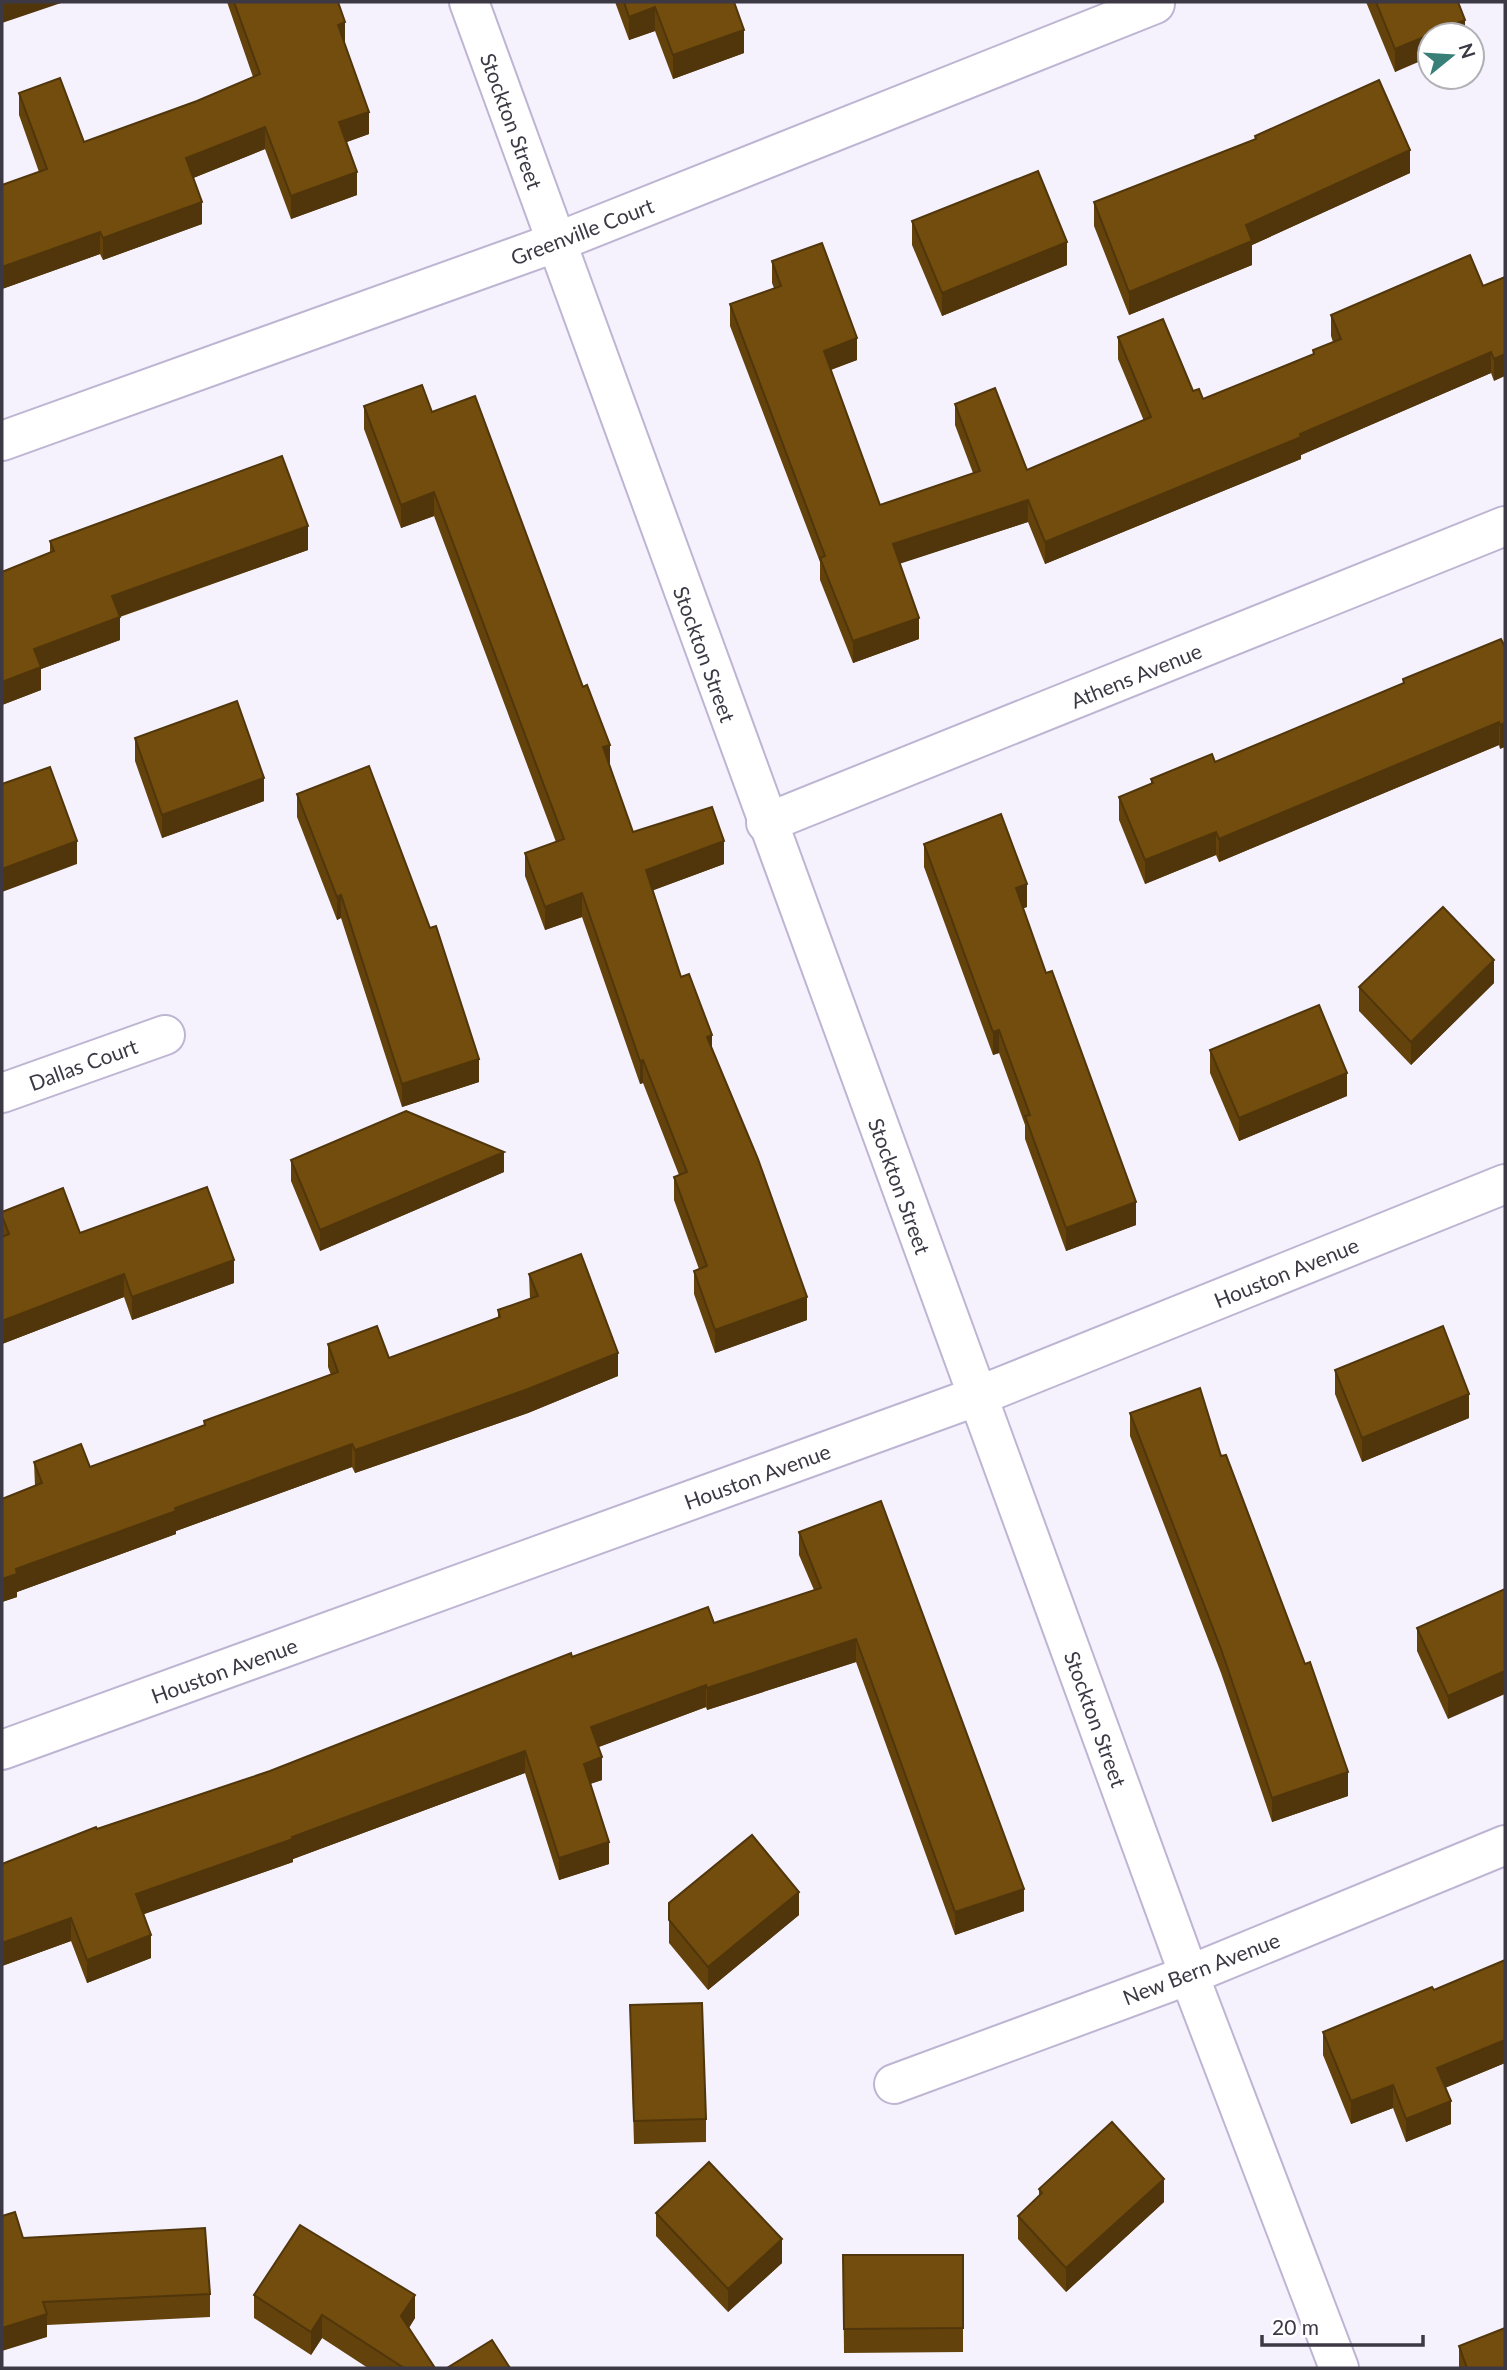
<svg xmlns="http://www.w3.org/2000/svg" width="1507" height="2370" font-family="Lato,sans-serif">
<rect width="100%" height="100%" fill="#f5f2fe"/>
<g fill="none" stroke-linecap="round" stroke-linejoin="round">
<g stroke="#beb5d3" stroke-width="42">
<g id="street">
<polyline points="469,2 1189,1975 1339,2368"/>
<polyline points="2,441 557,242 1155,4"/>
<polyline points="766,823 1505,526"/>
<polyline points="2,1093 165,1035"/>
<polyline points="2,1750 978,1396 1505,1184"/>
<polyline points="894,2084 1189,1975 1505,1845"/>
</g>
</g>
<use href="#street" stroke="#fff" stroke-width="38"/>
</g>
<g fill="#63420c">
<polygon points="227,2 338,2 345,45 369,134 346,142 357,195 291,219 265,149 193,178 202,224 103,260 100,254 2,289 2,185 39,172 19,115 19,93 84,142 197,101 253,77"/>
<polygon points="615,2 734,2 744,53 673,79 655,31 629,40"/>
<polygon points="1366,2 1458,2 1465,35 1395,72"/>
<polygon points="1255,136 1410,173 1252,245 1252,265 1129,315 1094,226 1094,202 1255,139"/>
<polygon points="912,221 1067,265 942,316 912,245"/>
<polygon points="772,261 857,360 831,370 880,505 973,473 955,425 955,404 1027,470 1144,421 1118,359 1118,337 1203,399 1313,354 1313,350 1333,342 1331,336 1331,315 1483,286 1505,277 1494,381 1491,373 1301,455 1301,459 1045,564 1028,522 900,563 919,639 853,663 820,580 820,562 730,326 730,304 774,288 772,283"/>
<polygon points="364,406 432,412 610,766 633,832 724,864 653,890 681,977 712,1049 807,1320 715,1353 694,1294 694,1271 699,1269 674,1200 674,1177 679,1175 643,1083 640,1084 582,917 545,930 525,876 525,853 556,842 434,516 401,528 364,429"/>
<polygon points="50,541 308,550 120,617 120,640 41,669 41,690 2,705 2,572 50,553"/>
<polygon points="1501,639 1500,749 1499,745 1219,862 1216,855 1145,884 1119,820 1119,797 1151,784 1151,779 1215,762 1403,683 1403,679"/>
<polygon points="135,738 264,801 162,838 135,761"/>
<polygon points="297,794 479,1082 402,1107 341,918 337,920 297,817"/>
<polygon points="924,844 1027,907 1023,908 1136,1225 1066,1251 1025,1139 1025,1125 999,1053 993,1055 924,867"/>
<polygon points="1494,983 1411,1065 1359,1011 1359,987"/>
<polygon points="1210,1050 1347,1096 1239,1141 1210,1073"/>
<polygon points="291,1160 504,1172 320,1251 291,1181"/>
<polygon points="2,1212 80,1233 234,1283 132,1320 124,1297 2,1344"/>
<polygon points="529,1274 618,1376 528,1413 355,1473 352,1467 176,1531 176,1534 17,1592 17,1597 2,1602 2,1499 35,1486 34,1462 90,1467 204,1426 204,1421 331,1375 328,1367 328,1344 389,1358 498,1318 498,1310 530,1299"/>
<polygon points="1335,1370 1469,1418 1362,1462 1335,1394"/>
<polygon points="1130,1413 1221,1456 1348,1796 1272,1822 1221,1673 1130,1436"/>
<polygon points="799,1532 1024,1911 955,1935 856,1662 707,1710 706,1707 598,1747 602,1780 590,1784 609,1864 559,1880 525,1773 293,1859 293,1862 143,1914 151,1958 87,1983 71,1941 2,1966 97,1829 270,1771 572,1657 714,1623 814,1590 799,1555"/>
<polygon points="1505,1589 1448,1719 1417,1651 1417,1628"/>
<polygon points="669,1903 799,1915 708,1990 669,1943"/>
<polygon points="1505,1960 1505,2063 1445,2088 1451,2124 1406,2142 1393,2108 1351,2124 1323,2055 1323,2032 1434,1990"/>
<polygon points="630,2005 706,2119 706,2142 634,2144"/>
<polygon points="1039,2189 1164,2202 1066,2292 1018,2239 1018,2216 1039,2196"/>
<polygon points="656,2213 782,2263 728,2312 656,2236"/>
<polygon points="23,2238 210,2294 210,2317 47,2325 47,2337"/>
<polygon points="843,2255 963,2255 963,2352 844,2353"/>
<polygon points="254,2295 415,2318 409,2328 435,2368 368,2368 322,2338 311,2355 254,2318"/>
<polygon points="1459,2346 1505,2368 1459,2368"/>
</g>
<g fill="#50360a">
<polygon points="2,2 64,2 2,23"/>
<polygon points="655,7 655,31 629,40 629,17"/>
<polygon points="1465,20 1465,35 1430,35 1430,57 1395,72 1395,49"/>
<polygon points="345,22 345,45 338,25"/>
<polygon points="744,30 744,53 673,79 673,55"/>
<polygon points="369,112 369,134 339,145 339,122"/>
<polygon points="265,127 265,149 186,181 186,158"/>
<polygon points="1410,150 1410,173 1252,245 1252,265 1129,315 1129,292 1246,225"/>
<polygon points="357,172 357,195 291,219 291,196"/>
<polygon points="202,202 202,224 103,260 103,238"/>
<polygon points="100,232 100,254 2,289 2,267"/>
<polygon points="1067,242 1067,265 942,316 942,293"/>
<polygon points="857,338 857,360 824,372 824,351"/>
<polygon points="1491,352 1491,373 1301,455 1301,459 1045,564 1045,542"/>
<polygon points="1505,354 1505,376 1494,381 1494,359"/>
<polygon points="434,492 434,516 401,528 401,505"/>
<polygon points="1028,500 1028,522 893,566 893,544"/>
<polygon points="308,526 308,550 112,619 112,596"/>
<polygon points="120,617 120,640 41,669 41,690 2,705 2,682 34,649"/>
<polygon points="919,618 919,639 853,663 853,641"/>
<polygon points="1499,722 1499,745 1219,862 1219,839"/>
<polygon points="1505,723 1505,747 1500,749 1500,725"/>
<polygon points="610,745 610,768 603,747"/>
<polygon points="264,778 264,801 162,838 162,815"/>
<polygon points="1216,832 1216,855 1145,884 1145,860"/>
<polygon points="77,841 77,864 2,892 2,869"/>
<polygon points="724,841 724,864 646,893 646,870"/>
<polygon points="1027,884 1027,907 1016,911 1016,888"/>
<polygon points="582,893 582,917 545,930 545,907"/>
<polygon points="341,895 341,918 337,920 337,897"/>
<polygon points="1494,960 1494,983 1411,1065 1411,1042"/>
<polygon points="999,1030 999,1053 993,1055 993,1032"/>
<polygon points="712,1035 712,1059 707,1037"/>
<polygon points="479,1059 479,1082 402,1107 402,1084"/>
<polygon points="643,1060 643,1083 640,1084 640,1061"/>
<polygon points="1347,1073 1347,1096 1239,1141 1239,1118"/>
<polygon points="504,1152 504,1172 320,1251 320,1230"/>
<polygon points="1136,1202 1136,1225 1066,1251 1066,1228"/>
<polygon points="234,1260 234,1283 132,1320 132,1297"/>
<polygon points="124,1274 124,1297 2,1344 2,1321"/>
<polygon points="807,1297 807,1320 715,1353 715,1330"/>
<polygon points="618,1353 618,1376 528,1413 355,1473 355,1450"/>
<polygon points="1469,1394 1469,1418 1362,1462 1362,1438"/>
<polygon points="352,1444 352,1467 176,1531 176,1534 17,1592 17,1597 2,1602 2,1579 16,1569 175,1508"/>
<polygon points="856,1639 856,1662 707,1710 707,1688"/>
<polygon points="1505,1671 1505,1694 1448,1719 1448,1696"/>
<polygon points="706,1685 706,1707 591,1750 591,1727"/>
<polygon points="525,1751 525,1773 293,1859 293,1862 136,1917 136,1894"/>
<polygon points="602,1757 602,1780 584,1786 584,1764"/>
<polygon points="1348,1772 1348,1796 1272,1822 1272,1798"/>
<polygon points="609,1842 609,1864 559,1880 559,1858"/>
<polygon points="1024,1889 1024,1911 955,1935 955,1912"/>
<polygon points="799,1892 799,1915 708,1990 708,1967"/>
<polygon points="71,1918 71,1941 2,1966 2,1943"/>
<polygon points="151,1935 151,1958 87,1983 87,1960"/>
<polygon points="1505,2040 1505,2063 1437,2091 1437,2068"/>
<polygon points="1393,2085 1393,2108 1351,2124 1351,2101"/>
<polygon points="1451,2101 1451,2124 1406,2142 1406,2119"/>
<polygon points="1164,2179 1164,2202 1066,2292 1066,2268"/>
<polygon points="782,2239 782,2263 728,2312 728,2289"/>
<polygon points="415,2295 415,2318 401,2340 401,2316"/>
<polygon points="47,2314 47,2337 2,2351 2,2328"/>
<polygon points="322,2315 322,2338 311,2355 311,2332"/>
</g>
<g fill="#734d0e" stroke="#50360a" stroke-width="2">
<polygon points="234,2 338,2 345,22 338,25 369,112 339,122 357,172 291,196 265,127 186,158 202,202 103,238 100,232 2,267 2,185 47,169 19,93 60,78 84,142 197,101 260,74"/>
<polygon points="624,2 734,2 744,30 673,55 655,7 629,17"/>
<polygon points="1376,2 1458,2 1465,20 1395,49"/>
<polygon points="1379,80 1410,150 1246,225 1252,241 1129,292 1094,202 1256,139 1255,136"/>
<polygon points="1038,171 1067,242 942,293 912,221"/>
<polygon points="822,243 857,338 824,351 880,505 980,471 955,404 995,388 1027,470 1151,417 1118,337 1163,319 1193,391 1199,389 1203,399 1314,354 1313,350 1341,339 1331,315 1470,255 1483,286 1505,277 1505,354 1494,359 1491,352 1300,434 1301,437 1045,542 1028,500 893,544 919,618 853,641 820,558 825,556 730,304 781,286 772,261"/>
<polygon points="422,385 432,412 475,396 583,687 587,685 610,745 603,747 633,832 712,807 724,841 646,870 681,977 689,974 712,1035 707,1037 758,1159 807,1297 715,1330 694,1271 707,1266 674,1177 687,1172 643,1060 640,1061 582,893 545,907 525,853 564,839 434,492 401,505 364,406"/>
<polygon points="282,456 308,526 112,596 120,617 34,649 41,667 2,682 2,572 54,551 50,541"/>
<polygon points="1501,639 1504,645 1505,645 1505,723 1500,725 1499,722 1219,839 1216,832 1145,860 1119,797 1153,783 1151,779 1212,754 1215,762 1404,683 1403,679"/>
<polygon points="237,701 264,778 162,815 135,738"/>
<polygon points="369,766 430,928 436,926 479,1059 402,1084 341,895 337,897 297,794"/>
<polygon points="50,767 77,841 2,869 2,784"/>
<polygon points="1001,814 1027,884 1016,888 1046,973 1052,971 1136,1202 1066,1228 1025,1116 1030,1115 999,1030 993,1032 924,844"/>
<polygon points="1443,907 1494,960 1411,1042 1359,987"/>
<polygon points="1319,1005 1347,1073 1239,1118 1210,1050"/>
<polygon points="406,1111 504,1152 320,1230 291,1160"/>
<polygon points="207,1187 234,1260 132,1297 124,1274 2,1321 2,1237 9,1234 2,1216 2,1212 63,1188 80,1233"/>
<polygon points="581,1254 618,1353 528,1389 355,1450 352,1444 175,1508 176,1511 16,1569 17,1574 2,1579 2,1499 42,1483 34,1462 81,1444 90,1467 205,1425 204,1421 338,1372 328,1344 377,1326 389,1358 500,1317 498,1310 538,1296 529,1274"/>
<polygon points="1443,1326 1469,1394 1362,1438 1335,1370"/>
<polygon points="1200,1388 1221,1456 1226,1455 1305,1664 1310,1662 1348,1772 1272,1798 1221,1649 1130,1413"/>
<polygon points="881,1501 1024,1889 955,1912 856,1639 707,1688 706,1685 591,1727 602,1757 584,1764 609,1842 559,1858 525,1751 292,1837 293,1839 136,1894 151,1935 87,1960 71,1918 2,1943 2,1864 96,1827 97,1829 270,1771 571,1653 572,1657 708,1607 714,1623 821,1588 799,1532"/>
<polygon points="1505,1589 1505,1671 1448,1696 1417,1628"/>
<polygon points="752,1835 799,1892 708,1967 669,1920 669,1903"/>
<polygon points="1505,1960 1505,2040 1437,2068 1451,2101 1406,2119 1393,2085 1351,2101 1323,2032 1432,1987 1434,1990"/>
<polygon points="702,2003 706,2119 634,2121 630,2005"/>
<polygon points="1112,2122 1164,2179 1066,2268 1018,2216 1042,2193 1039,2189"/>
<polygon points="709,2162 782,2239 728,2289 656,2213"/>
<polygon points="15,2212 23,2238 205,2228 210,2294 43,2302 47,2314 2,2328 2,2216"/>
<polygon points="300,2225 415,2295 401,2316 435,2368 404,2368 322,2315 311,2332 254,2295"/>
<polygon points="843,2255 963,2255 963,2328 844,2329"/>
<polygon points="1505,2328 1505,2368 1467,2368 1459,2346"/>
<polygon points="492,2340 510,2368 447,2368"/>
</g>
<g text-anchor="middle" dominant-baseline="central" stroke-width="7" stroke-linejoin="round" paint-order="stroke">
<g font-size="21" fill="#3c3945" stroke="#fff">
<text transform="translate(512 121) rotate(70)">Stockton Street</text>
<text transform="translate(582 231) rotate(-21)">Greenville Court</text>
<text transform="translate(705 654) rotate(70)">Stockton Street</text>
<text transform="translate(1136 675) rotate(-22)">Athens Avenue</text>
<text transform="translate(83 1064) rotate(-20)">Dallas Court</text>
<text transform="translate(900 1186) rotate(70)">Stockton Street</text>
<text transform="translate(1286 1272) rotate(-22)">Houston Avenue</text>
<text transform="translate(757 1476) rotate(-20)">Houston Avenue</text>
<text transform="translate(224 1670) rotate(-20)">Houston Avenue</text>
<text transform="translate(1096 1719) rotate(70)">Stockton Street</text>
<text transform="translate(1201 1968) rotate(-21)">New Bern Avenue</text>
</g>
</g>
<rect width="1507" height="2370" fill="none" stroke="#3c3945" stroke-width="7"/>
<g transform="translate(1451 56) rotate(72)"><circle r="33" fill="#ffffff" stroke="#b1b0b5" stroke-width="2"/>
<path d="M0-5L12 26L0 18L-12 26Z" fill="#387f77"/>
<text y="-10" font-size="19" font-weight="bold" text-anchor="middle" fill="#3c3945">N</text>
</g>
<path d="M1262 2335v10h161v-10" fill="none" stroke="#3c3945" stroke-width="3.5"/>
<text x="1272" y="2335" font-size="21" fill="#3c3945" stroke="#ffffff" stroke-width="5" paint-order="stroke">20 m</text>
</svg>
